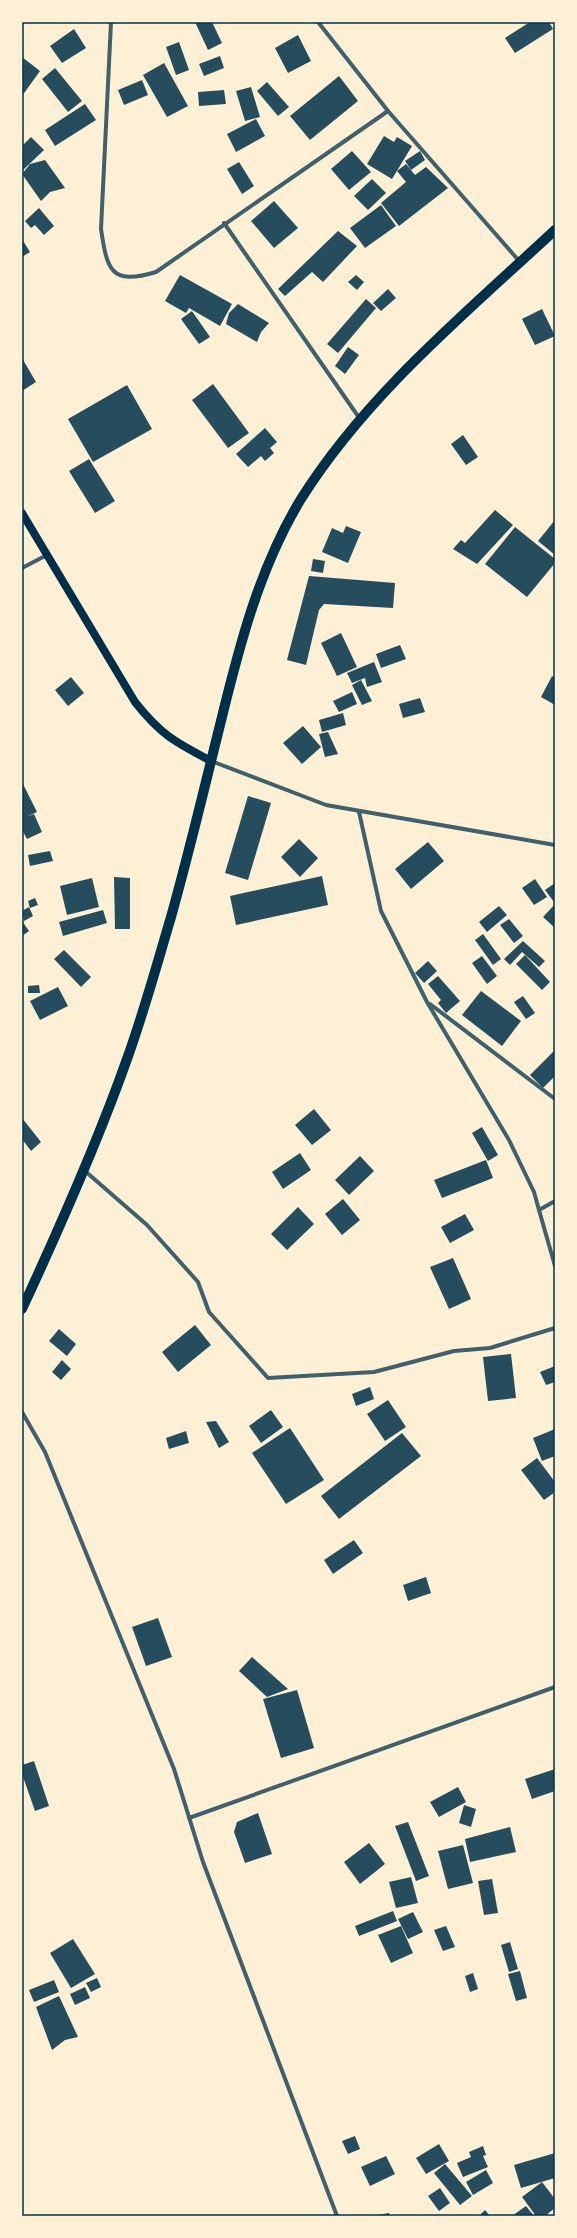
<svg xmlns="http://www.w3.org/2000/svg" width="577" height="2238" font-family="'Titillium Web',sans-serif">
<rect width="100%" height="100%" fill="#fdf0d5"/>
<g fill="#264d5e">
<polygon points="195,22 212,22 222,43 208,50"/>
<polygon points="530,22 549,22 553,29 515,53 505,38"/>
<polygon points="74,29 86,48 62,63 50,46"/>
<polygon points="298,35 311,61 288,73 275,48"/>
<polygon points="179,42 189,70 176,75 166,47"/>
<polygon points="220,56 224,68 204,76 199,64"/>
<polygon points="22,57 40,71 22,96"/>
<polygon points="164,63 188,106 167,117 143,75"/>
<polygon points="55,68 82,101 68,112 42,79"/>
<polygon points="339,76 358,101 310,140 290,116"/>
<polygon points="142,80 148,95 124,105 118,90"/>
<polygon points="267,82 289,107 278,116 257,91"/>
<polygon points="251,87 260,117 245,121 236,91"/>
<polygon points="224,90 226,104 199,106 198,92"/>
<polygon points="85,104 96,120 55,146 45,130"/>
<polygon points="256,119 265,136 236,152 227,134"/>
<polygon points="384,136 394,142 397,137 412,146 392,179 367,164"/>
<polygon points="31,137 44,150 22,171 22,146"/>
<polygon points="352,151 371,172 349,190 331,169"/>
<polygon points="420,151 425,160 411,170 405,161"/>
<polygon points="45,160 65,188 50,192 41,201 22,174 30,164"/>
<polygon points="239,162 254,186 242,194 227,169"/>
<polygon points="406,164 415,175 426,167 448,188 399,226 381,203 406,182 397,171"/>
<polygon points="372,179 386,193 368,210 354,196"/>
<polygon points="274,201 298,228 274,248 251,221"/>
<polygon points="381,205 396,226 365,248 350,228"/>
<polygon points="39,208 54,226 44,235 35,225 31,228 25,221"/>
<polygon points="338,231 357,246 323,282 312,272 285,296 278,289"/>
<polygon points="22,239 30,252 22,257"/>
<polygon points="180,275 232,304 220,326 189,308 186,313 165,301"/>
<polygon points="356,275 364,282 357,290 348,282"/>
<polygon points="388,289 396,298 381,311 373,303"/>
<polygon points="366,299 376,308 338,353 327,344"/>
<polygon points="238,304 269,323 261,332 257,342 226,324 229,313"/>
<polygon points="542,309 555,336 535,345 522,319"/>
<polygon points="192,311 210,337 199,344 181,319"/>
<polygon points="348,347 359,355 345,374 335,366"/>
<polygon points="22,358 36,382 22,391"/>
<polygon points="213,384 249,433 228,448 192,400"/>
<polygon points="127,385 152,429 93,462 68,419"/>
<polygon points="265,428 277,442 270,448 274,453 265,461 261,456 248,467 236,454"/>
<polygon points="463,435 478,457 466,465 451,444"/>
<polygon points="89,459 115,501 95,513 69,471"/>
<polygon points="495,510 513,525 477,564 453,549 461,540 465,543"/>
<polygon points="555,520 555,555 538,541"/>
<polygon points="346,526 361,532 348,563 322,552 332,528 343,533"/>
<polygon points="515,527 555,559 555,563 527,597 485,564"/>
<polygon points="313,559 325,561 323,573 311,571"/>
<polygon points="309,576 395,583 393,608 324,604 319,610 306,665 287,660"/>
<polygon points="341,633 357,667 337,676 321,643"/>
<polygon points="400,645 406,659 381,668 376,654"/>
<polygon points="374,662 382,682 367,687 365,678 352,683 347,673"/>
<polygon points="552,676 555,678 555,705 541,697"/>
<polygon points="71,677 84,693 68,706 55,690"/>
<polygon points="361,680 372,701 362,705 352,685"/>
<polygon points="352,692 357,704 339,712 333,701"/>
<polygon points="420,698 425,712 403,718 399,704"/>
<polygon points="343,713 346,725 322,732 319,720"/>
<polygon points="303,726 321,747 302,764 283,743"/>
<polygon points="328,732 338,754 325,757 319,734"/>
<polygon points="22,782 37,812 26,817 34,814 42,832 27,839 22,830"/>
<polygon points="248,796 271,803 248,880 225,873"/>
<polygon points="299,839 318,858 300,877 281,857"/>
<polygon points="428,842 444,861 411,889 395,869"/>
<polygon points="50,851 53,861 30,866 28,855"/>
<polygon points="322,876 328,905 236,925 230,896"/>
<polygon points="114,877 130,878 130,929 115,929"/>
<polygon points="92,878 99,907 67,915 60,886"/>
<polygon points="535,879 547,897 534,905 522,888"/>
<polygon points="555,883 555,901 554,902 545,890"/>
<polygon points="35,898 38,905 30,908 28,901"/>
<polygon points="555,904 555,928 543,917"/>
<polygon points="499,906 507,915 487,932 479,922"/>
<polygon points="29,907 33,916 24,921 22,911"/>
<polygon points="103,910 107,923 63,936 59,922"/>
<polygon points="509,919 523,936 514,943 500,925"/>
<polygon points="22,921 29,931 22,936"/>
<polygon points="483,934 501,959 493,965 475,940"/>
<polygon points="523,941 545,961 539,967 522,952 510,965 504,959"/>
<polygon points="64,950 91,977 81,987 54,959"/>
<polygon points="525,955 550,982 542,990 516,964"/>
<polygon points="482,956 497,976 487,984 472,963"/>
<polygon points="428,961 437,971 424,983 415,973"/>
<polygon points="438,976 460,1001 446,1013 438,1003 441,1000 428,984"/>
<polygon points="39,985 40,993 28,993 28,986"/>
<polygon points="58,987 68,1006 40,1020 30,1001"/>
<polygon points="481,991 521,1021 502,1046 462,1015"/>
<polygon points="523,996 535,1013 526,1019 514,1002"/>
<polygon points="555,1050 555,1076 543,1088 530,1075"/>
<polygon points="314,1109 331,1130 312,1145 295,1125"/>
<polygon points="22,1118 41,1142 31,1151 22,1139"/>
<polygon points="482,1127 498,1155 488,1161 472,1133"/>
<polygon points="300,1153 311,1170 283,1189 272,1172"/>
<polygon points="360,1156 374,1171 349,1195 335,1180"/>
<polygon points="486,1160 493,1178 442,1198 434,1180"/>
<polygon points="343,1199 360,1220 342,1235 325,1214"/>
<polygon points="298,1207 314,1224 287,1250 271,1234"/>
<polygon points="465,1214 474,1230 450,1243 441,1227"/>
<polygon points="453,1258 471,1299 449,1309 430,1267"/>
<polygon points="195,1325 211,1345 178,1372 162,1352"/>
<polygon points="59,1329 76,1344 67,1356 49,1341"/>
<polygon points="511,1354 516,1398 488,1401 483,1357"/>
<polygon points="62,1360 71,1369 61,1380 52,1372"/>
<polygon points="555,1366 555,1382 546,1385 540,1372"/>
<polygon points="370,1387 374,1399 356,1406 352,1394"/>
<polygon points="388,1400 406,1427 385,1441 367,1414"/>
<polygon points="271,1410 283,1427 261,1443 249,1426"/>
<polygon points="216,1421 229,1442 219,1448 206,1422"/>
<polygon points="290,1428 324,1480 286,1504 252,1453"/>
<polygon points="555,1429 555,1456 542,1461 533,1438"/>
<polygon points="186,1431 189,1443 169,1449 166,1438"/>
<polygon points="402,1433 421,1456 339,1519 321,1496"/>
<polygon points="537,1458 555,1482 555,1492 544,1500 521,1470"/>
<polygon points="354,1540 363,1553 333,1574 324,1560"/>
<polygon points="426,1577 431,1593 408,1601 403,1585"/>
<polygon points="158,1618 172,1657 146,1666 132,1627"/>
<polygon points="252,1657 288,1689 267,1697 239,1671"/>
<polygon points="297,1690 314,1748 281,1758 263,1699"/>
<polygon points="34,1761 49,1806 35,1811 22,1774 22,1765"/>
<polygon points="555,1769 555,1791 532,1799 525,1779"/>
<polygon points="458,1787 466,1802 439,1817 430,1802"/>
<polygon points="464,1805 476,1809 471,1827 459,1823"/>
<polygon points="258,1813 272,1854 245,1863 234,1832 237,1822"/>
<polygon points="408,1822 429,1876 416,1881 395,1826"/>
<polygon points="510,1827 516,1852 470,1862 465,1839"/>
<polygon points="369,1843 385,1864 360,1884 344,1862"/>
<polygon points="463,1845 473,1883 448,1889 438,1851"/>
<polygon points="411,1877 418,1903 396,1908 389,1882"/>
<polygon points="492,1879 498,1913 484,1915 478,1881"/>
<polygon points="393,1911 397,1921 359,1936 355,1926"/>
<polygon points="413,1912 423,1932 408,1939 398,1919"/>
<polygon points="401,1926 413,1953 391,1963 378,1935"/>
<polygon points="446,1926 455,1947 443,1951 434,1930"/>
<polygon points="73,1939 95,1974 71,1988 50,1953"/>
<polygon points="510,1942 518,1969 509,1972 501,1945"/>
<polygon points="520,1971 527,1998 516,2001 508,1974"/>
<polygon points="473,1973 478,1989 470,1992 465,1976"/>
<polygon points="97,1978 101,1987 91,1992 86,1983"/>
<polygon points="54,1980 59,1992 34,2002 29,1990"/>
<polygon points="85,1987 90,1998 75,2005 70,1994"/>
<polygon points="59,1996 78,2037 65,2040 52,2050 36,2007"/>
<polygon points="355,2136 360,2149 348,2154 342,2141"/>
<polygon points="439,2144 449,2161 426,2174 416,2158"/>
<polygon points="483,2146 486,2155 483,2156 488,2167 463,2177 457,2163 471,2157 469,2152"/>
<polygon points="555,2153 555,2178 521,2188 514,2165"/>
<polygon points="386,2156 395,2174 370,2186 361,2167"/>
<polygon points="445,2164 472,2196 460,2205 434,2173"/>
<polygon points="486,2170 493,2183 473,2195 466,2182"/>
<polygon points="542,2182 555,2199 555,2208 545,2216 536,2216 522,2197"/>
<polygon points="440,2188 450,2203 439,2211 428,2196"/>
<polygon points="526,2206 534,2216 512,2216"/>
<polygon points="485,2210 490,2216 479,2216"/>
<polygon points="389,2213 390,2216 379,2216 378,2215"/>
</g>
<g fill="none" stroke-linecap="round" stroke-linejoin="round">
<g stroke="#3f606c" stroke-width="4">
<path d="M111 22 101 229C107 269 110 286 156 272L388 111"/>
<polyline points="318,22 388,111 520,262"/>
<polyline points="224,223 360,419"/>
<polyline points="22,568 47,555"/>
<polyline points="211,761 326,805 555,845"/>
<polyline points="359,812 381,911 427,1002 509,1140 534,1192 539,1210"/>
<polyline points="430,1004 555,1099"/>
<polyline points="85,1171 147,1225 198,1282 209,1312 268,1378 374,1372 454,1351 490,1348 555,1328"/>
<polyline points="555,1201 539,1210 555,1266"/>
<polyline points="22,1412 45,1452 174,1769 203,1862 337,2216"/>
<polyline points="189,1818 555,1687"/>
</g>
<path stroke="#003049" stroke-width="8" d="M22 513 135 702C161 735 175 742 211 761"/>
<path stroke="#003049" stroke-width="10" d="M22 1309C60 1227 97 1144 127 1059 144 1012 157 964 171 917 189 853 204 789 220 725 239 647 259 568 301 499 367 394 466 313 555 230"/>
</g>
<rect width="577" height="2238" fill="none" stroke="#fdf0d5" stroke-width="46"/>
<rect x="23" y="23" width="531" height="2192" fill="none" stroke="#003049" stroke-width="1.5"/>
</svg>
